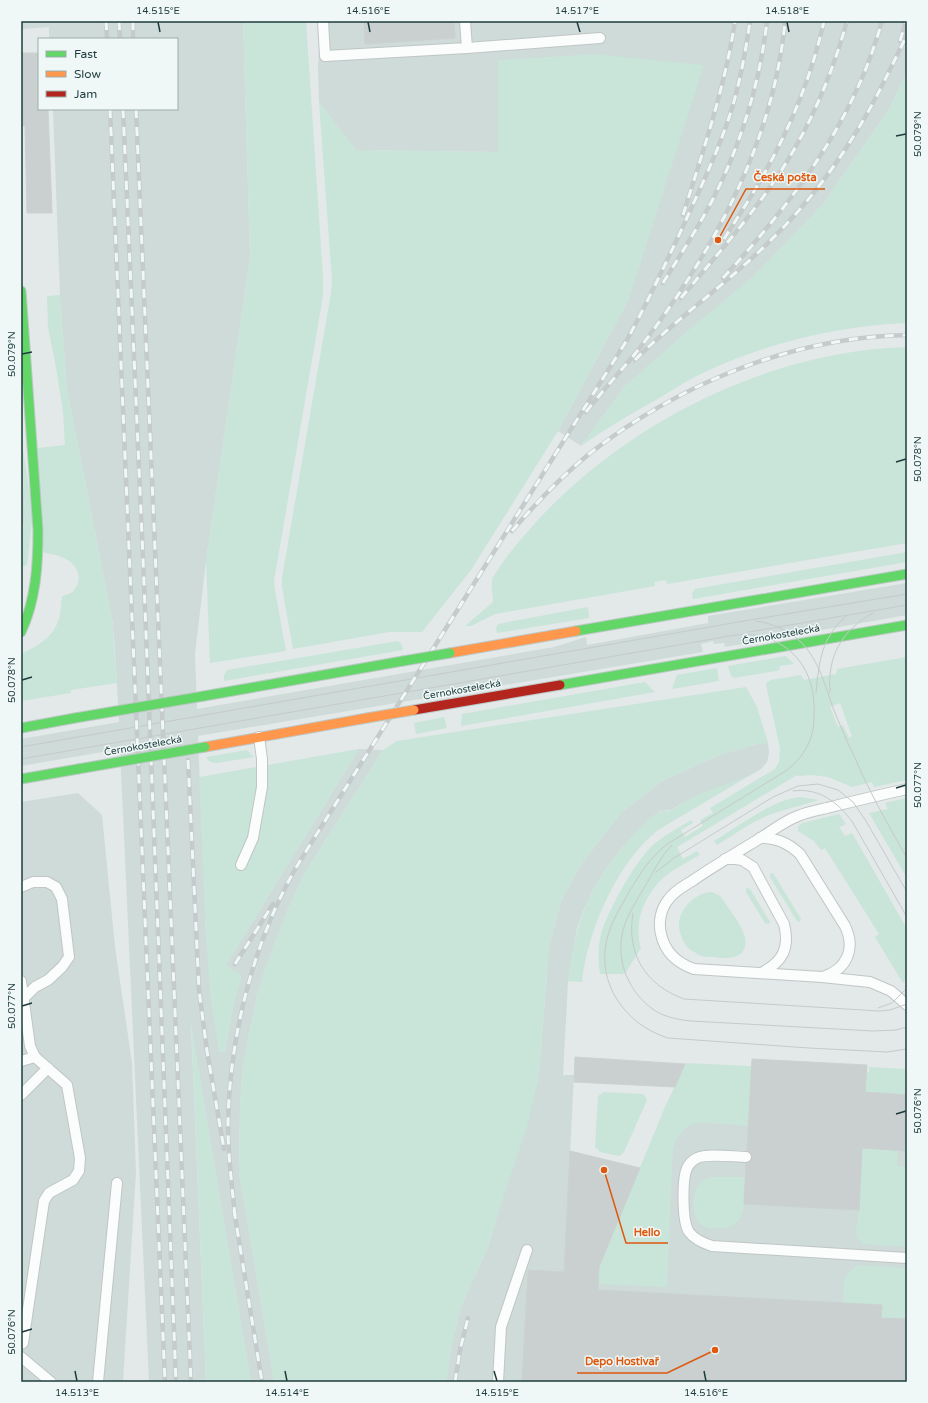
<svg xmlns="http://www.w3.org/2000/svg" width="928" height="1403" font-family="'Varela Round',sans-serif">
<rect width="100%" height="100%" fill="#e2e9e8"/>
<g fill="#cfdbd9">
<polygon points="21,21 243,21 250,257 206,561 195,654 197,709 554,647 586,637 587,645 708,623 708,616 907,583 907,615 725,647 724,643 714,644 713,641 701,644 703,652 198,736 206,936 219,1051 225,1052 233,1008 226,965 359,749 383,750 304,874 288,909 270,955 258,991 243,1063 240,1105 239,1172 274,1382 251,1382 191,1025 206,1382 149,1382 120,749 21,766 21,739 119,722 115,648 112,618 67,389 65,363 60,295 53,109 177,109 177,39 49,39 49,27 21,29"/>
<polygon points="320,21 907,21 907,71 890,108 823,204 755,275 624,387 581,446 558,431 629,299 499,152 356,150 319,102 318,70"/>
<polygon points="21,437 25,515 21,546"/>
<polygon points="768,743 769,753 767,762 761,769 749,776 692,798 671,810 660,811 645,823 621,849 605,870 593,890 584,909 577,928 573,949 568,982 563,1075 574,1075 564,1272 598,1274 696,1088 907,1095 907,1382 446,1382 452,1343 461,1307 488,1247 539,1076 549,948 561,901 582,863 620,814 662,781 722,754 758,744"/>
<polygon points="78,793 102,815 115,947 132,1063 136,1172 123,1382 21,1382 21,802"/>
</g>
<g fill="#c9e4d9" fill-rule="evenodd">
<polygon points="243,21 306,21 323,277 323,296 274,581 275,590 286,651 210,663 206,561 250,257"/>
<polygon points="594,54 704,65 629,299 558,431 471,570 422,632 389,632 293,649 282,587 282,578 331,293 332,280 319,102 356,150 498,152 498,60"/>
<path d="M907 71V323C838 326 770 342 707 371 689 379 671 391 654 401 629 415 605 429 581 446L624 387 686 332 755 275 823 204 890 108Z"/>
<path d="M60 295 67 389 112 618 117 683 71 690V693L21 701V654C35 647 51 639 57 624 61 616 61 605 62 596 83 593 84 568 66 559 59 555 49 554 42 552L38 448 65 445 63 412 57 373 48 327 47 296Z"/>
<path d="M907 347V543L667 584 666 580 654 582 655 586 495 614 471 626H465L493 602C493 595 491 587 492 581 492 577 497 572 499 568 511 550 523 537 537 521 629 421 770 351 907 347Z"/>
<polygon points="21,437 33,513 27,565 21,567 21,546 25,515"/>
<polygon points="907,552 907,562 693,599 692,594 695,589"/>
<polygon points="588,607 589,618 497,633 496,628 498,624"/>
<polygon points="398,641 402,645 403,650 224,681 224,675 227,670"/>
<polygon points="786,656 794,664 780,666 779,670 776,671 734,678 731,676 728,666"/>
<path d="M907 657V780L874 787 872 782 852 787 828 777 811 775 799 776 797 775 677 847 683 859 697 851 700 855C687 862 674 869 663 878 644 896 633 923 641 948L626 972 623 974H600C598 960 598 947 601 934 607 912 636 860 653 845 665 835 678 828 691 820L693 823 681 830 685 837 703 826 700 820 713 813 710 808 775 769 779 762 780 748 766 685 767 682 771 680 801 675 804 680 836 674 837 669ZM840 703 852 736 849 738 843 725 838 727 830 707Z"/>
<polygon points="717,668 719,681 672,689 677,675"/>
<polygon points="645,682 655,692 461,726 462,714"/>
<polygon points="746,687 757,707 768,743 758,744 722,754 662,781 620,814 582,863 561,901 549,948 539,1076 527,1127 503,1198 488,1247 461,1307 452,1343 446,1382 274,1382 239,1172 240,1105 243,1063 258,991 270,955 288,909 304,874 383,750 397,741"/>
<polygon points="444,717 447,728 416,734 414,723"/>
<polygon points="359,749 226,965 242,975 233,1008 225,1052 219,1051 211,1003 206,936 199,777"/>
<polygon points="247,750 254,757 217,763 210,762 206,757"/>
<path d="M749 776 658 830C617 862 587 932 582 982L568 981C575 922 589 884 630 839 638 830 648 818 659 812 663 810 668 812 671 810 679 807 685 801 692 798 710 789 730 783 749 776Z"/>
<path d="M800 797 819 800 771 814 752 823 717 845 714 841C739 826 772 800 800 797Z"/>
<polygon points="907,798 907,878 869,813 888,809 885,803"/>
<polygon points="839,814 846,824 839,827 845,836 852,833 907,929 907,977 903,983 875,937 879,934 825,848 821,850 814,841 798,831 798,827 802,823"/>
<polygon points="773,873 801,919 800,922 797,921 770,877 770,874"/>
<polygon points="746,888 750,889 770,922 769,924 765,923 746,892"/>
<path d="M712 892 720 896 724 901C730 911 744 928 745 938 748 960 728 959 713 957 707 957 701 957 696 953 687 949 682 941 680 932 678 924 679 916 684 909 690 900 701 892 712 892Z"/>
<polygon points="191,1019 196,1053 251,1382 206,1382"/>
<path d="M686 1063 869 1072V1067L907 1069V1095L750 1091 748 1126C738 1125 699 1122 692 1124 682 1129 677 1138 673 1148L667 1287 598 1284 599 1267 665 1107Z"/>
<polygon points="604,1092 643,1094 647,1100 624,1152 620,1156 600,1152 595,1147 598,1096"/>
<polygon points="862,1148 898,1150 897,1166 907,1166 907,1247 863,1244 857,1238 856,1229 859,1210"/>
<path d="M713 1177H745C745 1190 746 1206 741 1217 738 1223 730 1228 724 1228 716 1229 706 1229 700 1224 690 1214 691 1187 704 1180 707 1178 710 1178 713 1177Z"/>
<path d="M858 1265 907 1268V1319L881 1318 882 1305 843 1303C844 1283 841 1277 858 1265Z"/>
</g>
<g fill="#c9d0cf" stroke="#cbd2d1">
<polygon points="364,21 454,21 455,38 365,44"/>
<polygon points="21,53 39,53 39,109 48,109 52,213 27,213 25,125 23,126"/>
<polygon points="575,1057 685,1064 675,1087 574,1082"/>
<polygon points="752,1059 867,1065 865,1092 907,1095 907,1151 862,1148 859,1210 744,1204 746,1163 749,1162 752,1158 752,1154 747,1151"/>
<polygon points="570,1151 640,1168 599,1267 598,1290 882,1305 881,1318 907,1319 907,1382 522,1382 528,1270 564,1272"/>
</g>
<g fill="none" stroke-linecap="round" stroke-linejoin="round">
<g stroke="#bfc6c5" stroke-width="12">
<g id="lane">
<polyline points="323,21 325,56 467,48 465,21"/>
<polyline points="467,48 600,38"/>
<path d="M907 789C880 795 854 801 827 808 818 810 807 812 798 816 784 821 772 831 759 839 736 853 714 866 692 881 684 886 674 891 668 900 661 909 658 922 661 934 665 953 677 963 694 969L822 977 870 982 891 991 907 1005"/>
<path d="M760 838C777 838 788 843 800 854L845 926C856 949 847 969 823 977"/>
<path d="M725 859H735L742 860 753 867 784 924C790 948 783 962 761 973"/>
<polyline points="241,865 253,838 262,787 262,759 259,737"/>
<polyline points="21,887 33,882 47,882 56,887 62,899 69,957 62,967 48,980 35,987 24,998"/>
<polyline points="21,981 30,1046 35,1057 67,1085 80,1158 79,1171 73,1180 49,1193 44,1201 23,1343 21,1344"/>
<polyline points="21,1061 35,1057"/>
<polyline points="21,1095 48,1068"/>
<path d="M746 1157C734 1157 708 1153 697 1158 693 1160 689 1164 687 1168 682 1179 682 1222 689 1232 694 1239 703 1243 712 1246L907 1258"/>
<polyline points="21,1357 51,1382"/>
<polyline points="98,1382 117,1183"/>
<polyline points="498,1382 501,1327 527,1250"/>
</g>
</g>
<g stroke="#bdc7c6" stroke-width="11">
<g id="fast">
<path d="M21 291 38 530C38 565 36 600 21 632"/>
<polyline points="576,631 907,574"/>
<polyline points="560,685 907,625"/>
<polyline points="204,696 403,661"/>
<polyline points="21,728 75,718"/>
<polyline points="21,779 78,769"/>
</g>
</g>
<g stroke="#bdc7c6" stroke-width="11">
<g id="slow">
<polyline points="450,653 576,631"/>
<polyline points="205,747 367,718"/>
</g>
</g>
<g stroke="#bdc7c6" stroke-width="11">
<polyline id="jam" points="414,710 560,685"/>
</g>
<use href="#lane" stroke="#fbfcfc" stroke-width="10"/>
<use href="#fast" stroke="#63d668" stroke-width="9"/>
<use href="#slow" stroke="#ff974d" stroke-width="9"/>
<use href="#jam" stroke="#b3261e" stroke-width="9"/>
<g stroke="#c5caca" stroke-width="1">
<path d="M756 621C772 623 790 631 802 643 819 661 825 685 833 708 840 725 847 742 855 758 870 793 888 825 907 858"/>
<polyline points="749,632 907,605"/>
<path d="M830 692C827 656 842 630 873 613"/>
<path d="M816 693C819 662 821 638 846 616"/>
<polyline points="21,747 744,621 907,594"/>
<path d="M21 759 707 640C725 637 745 631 764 637 800 648 816 679 814 715 814 728 812 739 805 750 800 759 793 766 784 772L669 843C650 857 641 872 629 892 621 907 611 922 607 939 596 984 626 1025 668 1038L809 1048 887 1052 907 1049"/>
<path d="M793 791C819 787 839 803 853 823L907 917"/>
<path d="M672 845C660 857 653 873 644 888 636 902 625 918 622 935 616 966 633 1000 661 1014 670 1018 681 1020 691 1021L873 1031 896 1030 907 1027"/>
<polyline points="656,872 674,858 773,797 798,786 818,784 838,790 853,802 866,821 907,892"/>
<path d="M633 913C626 955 646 985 684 999L879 1011 890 1010 907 1004"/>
<polyline points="878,1008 892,1003 907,988"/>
</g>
<g stroke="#c5caca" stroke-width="4.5">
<g id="rail">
<polyline points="106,21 107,39"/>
<polyline points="119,21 120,39"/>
<polyline points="133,21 133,39"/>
<polyline points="900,41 906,21"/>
<polyline points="110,109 165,1382"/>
<polyline points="123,109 143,558 176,1382"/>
<polyline points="136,109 191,1382"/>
<path d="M683 215C703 151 725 87 735 21"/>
<path d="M724 239C737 218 752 196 764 174 791 126 812 75 824 21"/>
<path d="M723 278C793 202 854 122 882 21"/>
<path d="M663 283C680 255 698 228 713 199 741 144 760 82 767 21"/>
<path d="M681 298C715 257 750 218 779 174 810 127 832 75 847 21"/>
<path d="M635 360C679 316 731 281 774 237 808 203 837 165 861 124 878 96 892 65 907 35"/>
<path d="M586 412C603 390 622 370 639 349 712 254 774 142 785 21"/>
<path d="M512 531C536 503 561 477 589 454 679 384 792 337 907 335"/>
<polyline points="188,760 199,990 207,1051 224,1149"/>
<polyline points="235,964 273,904"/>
<polyline points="234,1210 262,1382"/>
<path d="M235 1216C232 1186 228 1156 228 1125 229 1040 252 947 293 873 301 859 310 845 318 832L627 340C648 301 667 261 686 220 703 182 721 145 733 105 741 77 746 49 750 21"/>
<polyline points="455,1382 460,1350 468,1318"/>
</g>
</g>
<use href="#rail" stroke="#eff8f6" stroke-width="3" stroke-dasharray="9" stroke-linecap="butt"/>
<g stroke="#bdc7c6" stroke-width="11" stroke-linecap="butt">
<g id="fast-bridge">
<polyline points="403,661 450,653"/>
<polyline points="75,718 204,696"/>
<polyline points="78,769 205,747"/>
</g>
</g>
<g stroke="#bdc7c6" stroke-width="11" stroke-linecap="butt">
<polyline id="slow-bridge" points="367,718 414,710"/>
</g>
<use href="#fast-bridge" stroke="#63d668" stroke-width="9"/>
<use href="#slow-bridge" stroke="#ff974d" stroke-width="9"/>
</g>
<path fill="none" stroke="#1e3c3d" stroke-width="1.5" d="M158 22 160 32M368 22 370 32M577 22 580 32M787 22 789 32M896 136 906 134M22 354 32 352M896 462 906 459M22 680 32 677M896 788 906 785M22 1006 32 1003M896 1114 906 1111M22 1332 32 1329M75 1371 77 1381M285 1371 287 1381M494 1371 497 1381M704 1371 706 1381"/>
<g text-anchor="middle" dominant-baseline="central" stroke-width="3" stroke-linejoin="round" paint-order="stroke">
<g font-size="10" fill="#1e3c3d" stroke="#eff8f6">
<text transform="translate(781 635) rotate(-10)">Černokostelecká</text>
<text transform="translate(462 690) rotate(-10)">Černokostelecká</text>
<text transform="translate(143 746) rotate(-10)">Černokostelecká</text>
</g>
</g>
<path fill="none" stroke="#de580e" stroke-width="1.5" d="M718 240L746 189H825M604 1170L626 1243H668M715 1350L667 1373H577"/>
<g fill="#de580e" stroke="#eff8f6" stroke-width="1.5">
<circle cx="718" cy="240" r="4"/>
<circle cx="604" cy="1170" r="4"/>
<circle cx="715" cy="1350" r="4"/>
</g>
<g font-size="11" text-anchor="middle" font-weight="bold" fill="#de580e" stroke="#eff8f6" stroke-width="3" stroke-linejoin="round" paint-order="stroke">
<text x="785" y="181">Česká pošta</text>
<text x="647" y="1236">Hello</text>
<text x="622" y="1365">Depo Hostivař</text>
</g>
<rect width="928" height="1403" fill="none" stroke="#eff8f6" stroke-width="44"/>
<rect x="38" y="38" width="140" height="72" fill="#eff8f6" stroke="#9badac"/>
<rect x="46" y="51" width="20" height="6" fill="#63d668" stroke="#9badac"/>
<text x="74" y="58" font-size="12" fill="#1e3c3d">Fast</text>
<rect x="46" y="71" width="20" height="6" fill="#ff974d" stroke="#9badac"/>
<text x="74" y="78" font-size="12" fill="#1e3c3d">Slow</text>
<rect x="46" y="91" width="20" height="6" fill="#b3261e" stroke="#9badac"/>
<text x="74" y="98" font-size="12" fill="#1e3c3d">Jam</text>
<rect x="22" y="22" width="884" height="1359" fill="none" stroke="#1e3c3d" stroke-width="1.5"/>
<g font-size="10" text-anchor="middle" fill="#1e3c3d">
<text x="158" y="14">14.515°E</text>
<text x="368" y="14">14.516°E</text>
<text x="577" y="14">14.517°E</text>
<text x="787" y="14">14.518°E</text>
<text transform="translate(917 134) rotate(-90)" y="4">50.079°N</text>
<text transform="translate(11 354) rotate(-90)" y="4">50.079°N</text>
<text transform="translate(917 459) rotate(-90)" y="4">50.078°N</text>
<text transform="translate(11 680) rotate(-90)" y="4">50.078°N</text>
<text transform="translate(917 785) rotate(-90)" y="4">50.077°N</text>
<text transform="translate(11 1006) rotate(-90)" y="4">50.077°N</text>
<text transform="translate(917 1111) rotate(-90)" y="4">50.076°N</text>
<text transform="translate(11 1332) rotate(-90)" y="4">50.076°N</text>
<text x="77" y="1396">14.513°E</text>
<text x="287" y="1396">14.514°E</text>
<text x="497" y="1396">14.515°E</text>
<text x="706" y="1396">14.516°E</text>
</g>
</svg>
